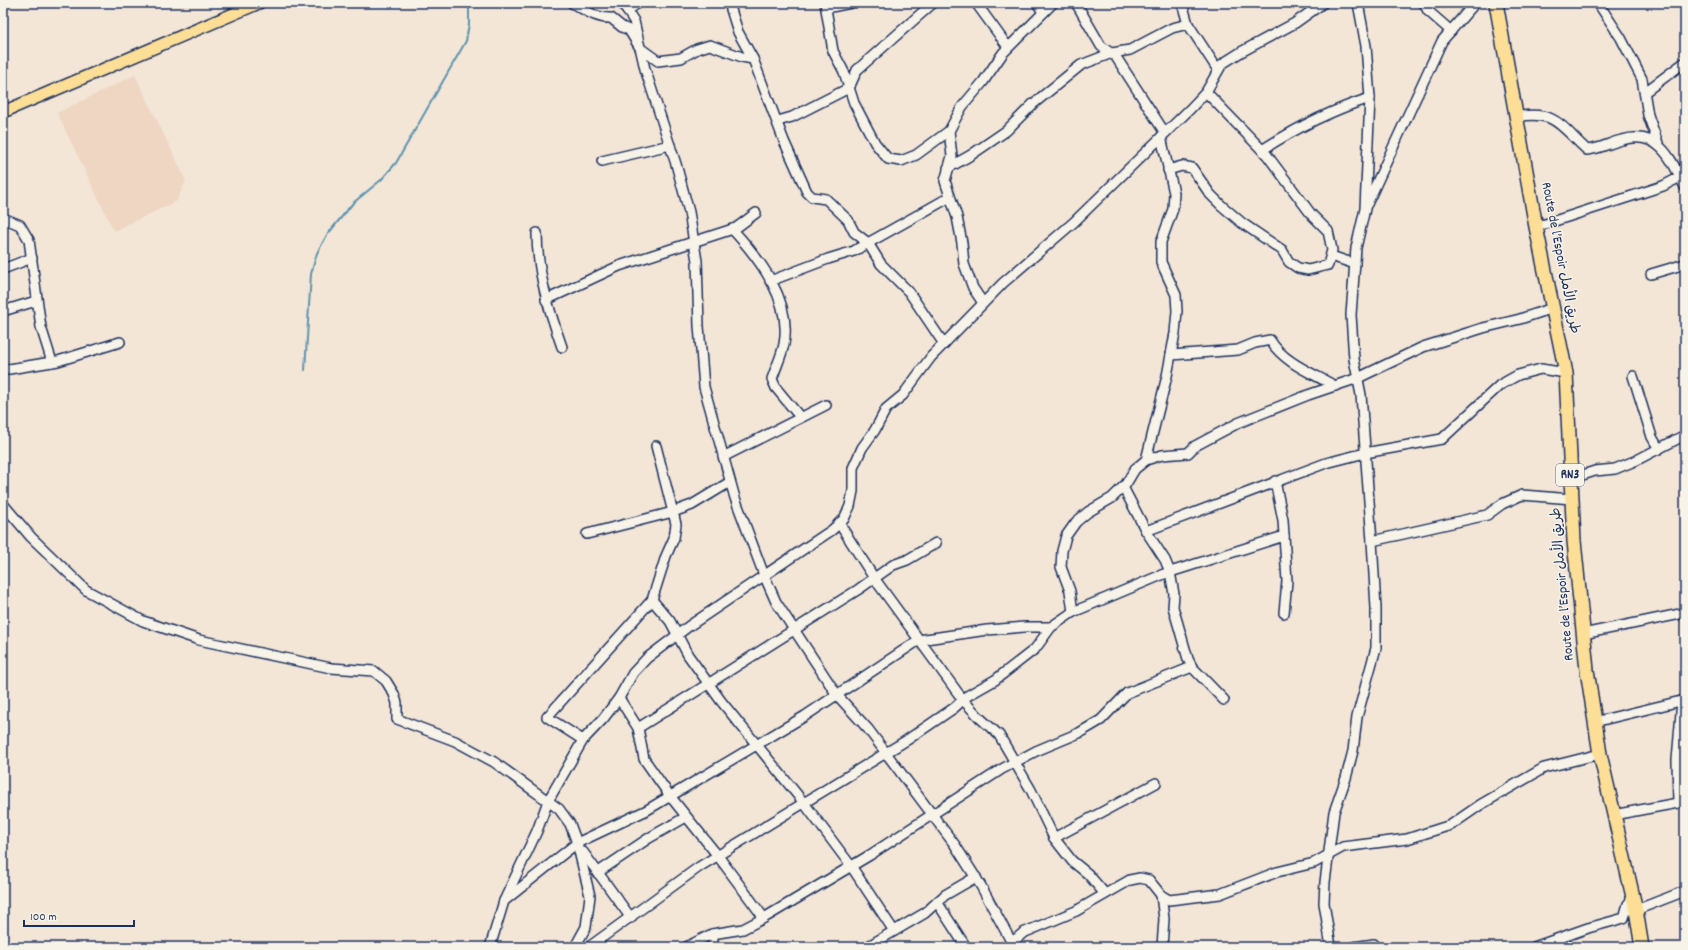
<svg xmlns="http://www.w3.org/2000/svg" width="1688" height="950" font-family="Dekko,'Playpen Sans Arabic',sans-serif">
<rect width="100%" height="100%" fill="#f3e6d7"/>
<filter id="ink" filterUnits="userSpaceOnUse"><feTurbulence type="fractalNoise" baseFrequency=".025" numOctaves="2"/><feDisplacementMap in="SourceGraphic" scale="8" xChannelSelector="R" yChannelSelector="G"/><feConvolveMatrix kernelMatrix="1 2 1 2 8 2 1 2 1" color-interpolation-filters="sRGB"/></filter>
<g filter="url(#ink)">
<polygon fill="#eed6c2" points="135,75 186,180 177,201 114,231 57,113"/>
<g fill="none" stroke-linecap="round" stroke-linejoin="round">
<polyline stroke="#5c94ae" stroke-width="2" points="305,370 311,274 317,253 327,235 353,203 381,180 396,163 466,41 469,24 469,3"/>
<g stroke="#1b2f5e" stroke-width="12">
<g id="minor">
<path d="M572 3C585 10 597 19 611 18L622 27 629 30 640 48 658 61 681 58 697 49 710 45 742 57 753 59"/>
<polyline points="622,3 634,21 645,69 676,164 689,212 697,261 699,326 704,387 735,498 764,575 776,602 837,695 868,729 955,845 981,886 1012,943"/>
<polyline points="729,3 738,32 753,59 784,141 807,192 812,197 826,199 848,220 854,232 868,243 950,197"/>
<polyline points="825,3 833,51 844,72 854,103 875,143 888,159 901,161 916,155 949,131 962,107 983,82 1003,53 1053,3"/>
<polyline points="976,3 1008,47"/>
<polyline points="1037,3 1043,12"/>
<polyline points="1076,3 1101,46 1116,57 1165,133"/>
<polyline points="1182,3 1188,24 1218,70"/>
<polyline points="1424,3 1428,11 1451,31"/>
<polyline points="1598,3 1621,38 1642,79 1648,115 1659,146"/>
<polyline points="826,8 851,3"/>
<polyline points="627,11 638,3"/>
<polyline points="1645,92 1685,62"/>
<path d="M1516 117C1556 109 1561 127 1587 150 1600 149 1609 143 1622 140 1659 129 1671 159 1685 187"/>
<polyline points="778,121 792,117 849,88 857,70 933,3"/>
<polyline points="949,131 952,156 945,181 957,217 962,243 964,264 973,288 983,303"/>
<path d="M1262 150C1296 128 1332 110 1370 98"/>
<polyline points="602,161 670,145"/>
<polyline points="948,168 971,155 1006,131 1033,104 1081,65 1112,53 1130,50 1172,28 1188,24"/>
<polyline points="1168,170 1182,166 1192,168 1210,194 1221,205 1242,223 1282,250 1289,262 1298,268 1308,270 1328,265 1332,250 1328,231 1311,214 1267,155 1206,92"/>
<polyline points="1367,204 1442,41 1475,3"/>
<polyline points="3,218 20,225 29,240 41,327 52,362"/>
<polyline points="1536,227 1663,186 1684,175"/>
<path d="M732 229C760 259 792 301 784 344 782 355 776 367 772 379L776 388 800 417"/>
<path d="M537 233C537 272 549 310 562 347"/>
<polyline points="1331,256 1355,264"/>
<polyline points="3,269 32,258"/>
<polyline points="1651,274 1685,264"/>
<polyline points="770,281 828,259 854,251 868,243 881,264 909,292 944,344"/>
<polyline points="546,300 619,266 736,228 756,213"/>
<polyline points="3,311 36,301"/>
<path d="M1171 355 1238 350 1255 343 1270 340C1284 363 1312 373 1335 386"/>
<polyline points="3,370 58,361 120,342"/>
<polyline points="1633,376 1652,437 1659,449"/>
<polyline points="723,457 826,405"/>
<polyline points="1146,460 1167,376 1175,333 1177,311 1176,295 1161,262 1161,242 1173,209 1174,193 1161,137"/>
<polyline points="1570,479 1595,471 1615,469 1637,460 1685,435"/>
<polyline points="1275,481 1283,520 1287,581 1284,613"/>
<polyline points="1123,487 1146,531 1165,560 1170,572 1174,594 1173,607 1188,659 1192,667 1224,700"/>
<polyline points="3,504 31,537 86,590 143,621 199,640 331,668 374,671 386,681 394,694 397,703 397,719 455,741 494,762 559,809 570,824 577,843 590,896 586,927 575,947"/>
<polyline points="839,523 874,578 963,700 980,718 999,735 1031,790 1054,838 1072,861 1088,874 1105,894"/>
<polyline points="1146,531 1326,463 1365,453 1442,439 1500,385 1518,375 1541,369 1566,373"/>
<polyline points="587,534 673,512 692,505 730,482"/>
<polyline points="1372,541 1487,515 1502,504 1522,495 1572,499"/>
<polyline points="652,600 670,621 688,655 721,701 804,803 851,866 894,931"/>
<polyline points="1073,612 1070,591 1061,567 1062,551 1066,536 1076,522 1088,512 1112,498 1126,484 1135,469 1146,460 1162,455 1188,453 1195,446 1238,423 1308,395 1358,378 1423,347 1483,328 1520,319 1553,308"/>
<polyline points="1583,634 1685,613"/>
<polyline points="619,698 638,728 644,759 670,796 718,856 764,918"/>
<polyline points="1594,722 1685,700"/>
<polyline points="638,728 859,589 893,565 907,560 936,543"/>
<polyline points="583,740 547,717 652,600 666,556 674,538 676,524 656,446"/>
<polyline points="1613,815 1678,803 1677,760 1682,701"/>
<polyline points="1054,838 1156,783"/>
<polyline points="583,852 631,918"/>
<polyline points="597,873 649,838 686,817"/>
<polyline points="1161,895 1164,919 1162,947"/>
<polyline points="504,901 537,831 548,801 583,740 603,719 619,698 633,673 647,658 689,626 832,530 844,519 850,506 853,491 853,468 862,448 875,430 886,409 903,395 931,357 1003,283 1074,222 1191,108 1206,92 1222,64 1241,52 1295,23 1323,3"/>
<polyline points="937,902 966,947"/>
<polyline points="1636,910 1685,891"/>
<polyline points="712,934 714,947"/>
<polyline points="1008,946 1023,933 1076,911 1130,880 1140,878 1149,880 1161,895 1169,900 1220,894 1277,872 1314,863 1343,847 1407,839 1451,825 1480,805 1544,768 1600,754"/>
<polyline points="490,947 504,901 577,843 647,810 805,716 919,640 987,630 1025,627 1051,627"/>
<polyline points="589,947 699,867 907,740 954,708 967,696 995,680 1035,649 1051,627 1073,612 1164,574 1284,536"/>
<polyline points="686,947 712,934 743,929 764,918 870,855 1002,769 1036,751 1079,733 1101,720 1127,693 1192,667"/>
<polyline points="867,947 925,913 945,895 976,877"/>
<polyline points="1331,947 1324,903 1325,882 1334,812 1346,778 1353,751 1357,717 1376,648 1376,608 1372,541 1361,395 1354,359 1351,315 1356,248 1365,209 1370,98 1366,46 1358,3"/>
<polyline points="1353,947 1374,944"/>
<polyline points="1534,947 1588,928 1624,918 1628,904 1633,899"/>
</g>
</g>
<g stroke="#1b2f5e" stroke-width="14">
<polyline id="major" points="3,112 259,3"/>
</g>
<g stroke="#1b2f5e" stroke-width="16">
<polyline id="highway" points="1496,3 1536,227 1566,373 1574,541 1587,670 1600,754 1636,910 1642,947"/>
</g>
<use href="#minor" stroke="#f7f3e8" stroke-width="9"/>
<use href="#major" stroke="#fdde96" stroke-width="11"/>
<use href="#highway" stroke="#fdde96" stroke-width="13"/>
</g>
</g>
<g text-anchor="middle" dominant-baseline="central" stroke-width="3" stroke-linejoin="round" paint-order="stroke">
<rect fill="#f7f3e8" stroke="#5d6a87" stroke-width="1" x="1556" y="464" width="28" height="22" rx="3"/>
<g font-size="13" font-weight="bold" fill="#1b2f5e">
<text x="1570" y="475">RN3</text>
</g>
<g font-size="14" fill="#1b2f5e" stroke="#f7f3e8">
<text transform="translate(1560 258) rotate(79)">Route de l’Espoir طريق الأمل</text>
<text transform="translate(1563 584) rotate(-95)">Route de l’Espoir طريق الأمل</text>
</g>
</g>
<rect width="1688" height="950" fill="none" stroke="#f7f3e8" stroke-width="16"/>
<rect x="8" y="8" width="1672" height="934" fill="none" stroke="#1b2f5e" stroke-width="1.5" filter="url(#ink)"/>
<path d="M24 920v6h110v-6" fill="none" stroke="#1b2f5e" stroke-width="2"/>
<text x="30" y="920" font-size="12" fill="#1b2f5e" stroke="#f7f3e8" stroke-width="3" paint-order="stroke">100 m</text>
</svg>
